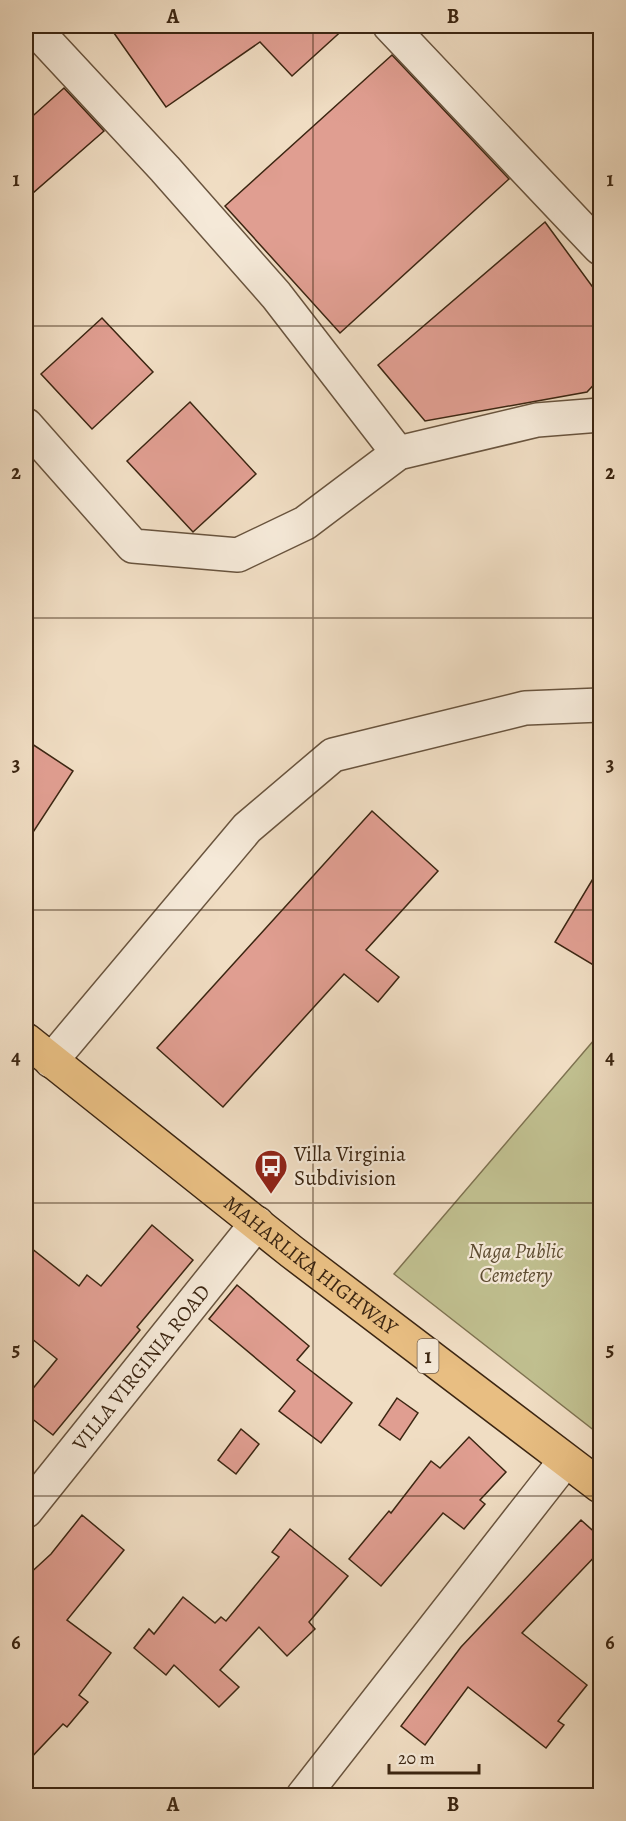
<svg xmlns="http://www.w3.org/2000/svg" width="626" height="1821" font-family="Alegreya,serif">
<rect width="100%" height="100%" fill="#f0ddc3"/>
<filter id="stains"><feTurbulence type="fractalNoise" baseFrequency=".00333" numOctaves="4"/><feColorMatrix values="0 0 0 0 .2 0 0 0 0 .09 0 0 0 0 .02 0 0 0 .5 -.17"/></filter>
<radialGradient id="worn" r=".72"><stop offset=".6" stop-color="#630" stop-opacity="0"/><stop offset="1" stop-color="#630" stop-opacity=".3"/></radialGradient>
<polygon fill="#c0bf8f" stroke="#7e7250" stroke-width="1.5" points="600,1033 600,1435 394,1274"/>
<g fill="#e09e91" stroke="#3c2612" stroke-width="1.5">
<polygon points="109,26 347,26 292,76 260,42 166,107"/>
<polygon points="392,55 509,179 340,333 225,206"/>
<polygon points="64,88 104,131 26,199 26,122"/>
<polygon points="545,222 600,297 600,378 587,392 425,421 378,365"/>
<polygon points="102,318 153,372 92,429 41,374"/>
<polygon points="190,402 256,474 193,532 127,461"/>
<polygon points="26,740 73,771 26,843"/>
<polygon points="372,811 438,871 366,950 399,977 378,1002 344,974 223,1107 157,1048"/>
<polygon points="600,867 600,969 555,942"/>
<polygon points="152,1225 193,1260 137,1327 140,1330 53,1435 26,1414 26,1397 57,1359 26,1334 26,1244 79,1286 87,1275 101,1286"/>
<polygon points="237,1285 309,1346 297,1360 352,1403 321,1443 279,1411 295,1391 209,1319"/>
<polygon points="397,1398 418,1413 400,1440 379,1425"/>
<polygon points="241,1429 259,1444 236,1474 218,1460"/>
<polygon points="469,1437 506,1472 480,1500 485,1504 464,1529 443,1513 381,1586 349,1559 389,1511 391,1513 431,1461 440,1468"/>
<polygon points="82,1515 124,1550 67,1620 111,1653 79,1695 88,1702 67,1727 63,1724 26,1763 26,1577 51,1554"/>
<polygon points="581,1520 600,1537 600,1551 522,1633 587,1685 558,1721 564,1725 546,1748 468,1687 425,1745 401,1726 461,1647"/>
<polygon points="290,1529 348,1576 309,1622 315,1629 287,1656 259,1627 220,1670 239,1687 219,1707 174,1665 166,1675 134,1648 149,1629 154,1634 183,1597 215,1623 221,1617 226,1621 279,1557 272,1552"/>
</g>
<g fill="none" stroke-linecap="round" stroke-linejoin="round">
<g stroke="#69543e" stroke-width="36">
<g id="minor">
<polyline points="32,26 165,169 276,295 398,453"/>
<polyline points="390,26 600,248"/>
<polyline points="26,425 133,546 238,555 305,523 398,453 537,420 600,415"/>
<polyline points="51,1061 247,828 333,755 525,708 600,705"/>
<path id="s1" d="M26 1511 257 1223"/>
<polyline points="303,1796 565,1461"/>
</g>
</g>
<g stroke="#3c2612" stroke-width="36">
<g id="major">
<path id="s2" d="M26 1040 292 1252 600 1486"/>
</g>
</g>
<use href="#minor" stroke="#f5e9d8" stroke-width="33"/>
<use href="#major" stroke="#e8be82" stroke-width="33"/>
</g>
<path fill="none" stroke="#3c2612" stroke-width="1.5" stroke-opacity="0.55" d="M313 26V1796M26 326H600M26 618H600M26 910H600M26 1203H600M26 1496H600"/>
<defs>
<g id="bus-pin" transform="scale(1.725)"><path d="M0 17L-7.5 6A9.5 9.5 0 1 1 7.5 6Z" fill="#8f2418" stroke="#f5e9d8"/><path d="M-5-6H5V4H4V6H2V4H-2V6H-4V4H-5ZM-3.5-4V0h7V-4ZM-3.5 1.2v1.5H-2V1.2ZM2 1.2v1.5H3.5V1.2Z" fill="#fff"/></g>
</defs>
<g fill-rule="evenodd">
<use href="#bus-pin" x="271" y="1166"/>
</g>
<g text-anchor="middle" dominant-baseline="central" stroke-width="4.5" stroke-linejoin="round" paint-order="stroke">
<rect fill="#f5e9d8" stroke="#74604d" stroke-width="1.5" x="417.5" y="1339" width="21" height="34" rx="4.5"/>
<g font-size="20" font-weight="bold" fill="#3c2612">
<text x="428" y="1356">1</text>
</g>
<g font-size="21" fill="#3c2612" stroke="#f5e9d8" text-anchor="start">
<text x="294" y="1154">Villa Virginia<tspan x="294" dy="24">Subdivision</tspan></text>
</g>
<g font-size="21" font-style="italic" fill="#5d4c31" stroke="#f5e9d8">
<text x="516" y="1251">Naga Public<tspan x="516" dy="24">Cemetery</tspan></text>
</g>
<g font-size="21" fill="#3c2612" stroke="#f5e9d8">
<text stroke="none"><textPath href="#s2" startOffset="363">MAHARLIKA HIGHWAY</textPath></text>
<text stroke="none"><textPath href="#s1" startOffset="184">VILLA VIRGINIA ROAD</textPath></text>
</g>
</g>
<rect width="626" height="1821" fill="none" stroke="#f0ddc3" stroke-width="66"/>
<path d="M389 1764v9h90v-9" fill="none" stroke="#3c2612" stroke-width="3"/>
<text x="398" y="1764" font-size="18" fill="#3c2612" stroke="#f5e9d8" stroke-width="4.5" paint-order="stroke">20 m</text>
<rect x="33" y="33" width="560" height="1755" fill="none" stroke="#3c2612" stroke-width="2"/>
<g font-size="20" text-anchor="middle" font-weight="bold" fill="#3c2612">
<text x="173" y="23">A</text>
<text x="453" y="23">B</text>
<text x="16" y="186">1</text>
<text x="610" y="186">1</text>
<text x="16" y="479">2</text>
<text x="610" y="479">2</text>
<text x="16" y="771">3</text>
<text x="610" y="771">3</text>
<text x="16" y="1064">4</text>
<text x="610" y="1064">4</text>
<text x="16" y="1356">5</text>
<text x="610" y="1356">5</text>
<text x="16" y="1649">6</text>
<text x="610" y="1649">6</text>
<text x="173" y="1811">A</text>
<text x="453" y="1811">B</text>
</g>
<rect width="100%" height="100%" filter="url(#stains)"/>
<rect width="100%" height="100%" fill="url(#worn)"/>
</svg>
